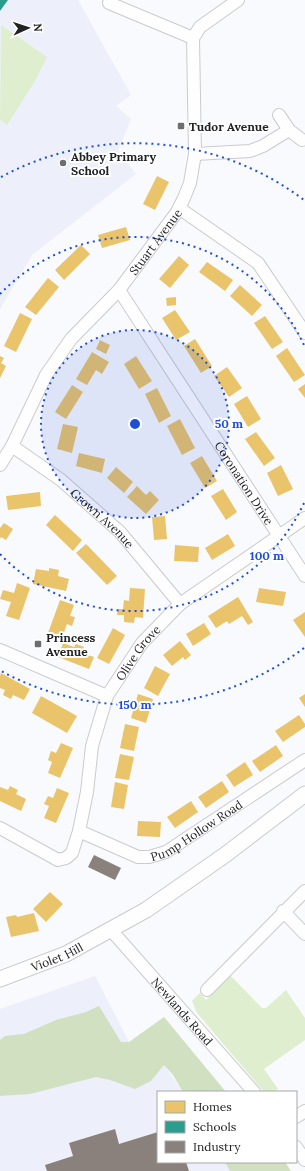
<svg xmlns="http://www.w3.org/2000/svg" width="305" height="1171" font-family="Lora,serif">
<rect width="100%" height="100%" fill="#f9fafd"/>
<g fill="#edf0fa">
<polygon points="0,0 78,0 131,95 116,106 131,119 118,151 136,174 32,255 0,309"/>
<polygon points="95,976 129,1042 164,1065 183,1092 158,1092 158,1162 225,1162 230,1171 0,1171 0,1009"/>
</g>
<g fill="#e0eed0">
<polygon points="1,25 47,57 35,81 7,125 0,120"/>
<polygon points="230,975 262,1008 266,1008 286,990 305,1018 305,1040 264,1069 278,1089 273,1092 264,1092 197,1013 192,1001 200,993 206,1000"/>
</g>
<g fill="#d1e0c1">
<polygon points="99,1006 121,1042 129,1042 164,1017 226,1092 183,1092 173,1075 164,1065 151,1081 135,1089 110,1080 96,1077 30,1094 0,1096 0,1040 5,1036 24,1034 56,1020 86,1012"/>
<polygon points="225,1162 285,1162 291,1171 230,1171"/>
</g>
<g fill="#e9c46a">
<polygon points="157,176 169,182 155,210 143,204"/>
<polygon points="126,227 130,240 102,248 98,235"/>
<polygon points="81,245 90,254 64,280 55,270"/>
<polygon points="179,256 189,265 170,288 159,279"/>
<polygon points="207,262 233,280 225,291 199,272"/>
<polygon points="48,278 59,287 36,315 25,307"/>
<polygon points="240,285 262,305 252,316 230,296"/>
<polygon points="176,297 176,305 167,306 166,298"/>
<polygon points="175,310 190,332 176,340 162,318"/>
<polygon points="20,313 32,319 16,352 4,346"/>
<polygon points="265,316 283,342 272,349 254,323"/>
<polygon points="195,339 212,366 201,373 184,346"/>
<polygon points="100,340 110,345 106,354 96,349"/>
<polygon points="287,348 305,375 294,382 276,356"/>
<polygon points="92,352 109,362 102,374 96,370 87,385 76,379"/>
<polygon points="0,356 4,358 1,363 6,366 0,378"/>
<polygon points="136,356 152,381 139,389 124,364"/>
<polygon points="227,367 242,388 229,397 214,376"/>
<polygon points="305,384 305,398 298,389"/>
<polygon points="72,385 83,392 66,419 55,412"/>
<polygon points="157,388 171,416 159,423 145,394"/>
<polygon points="247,396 261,419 248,427 234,404"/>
<polygon points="180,419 195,448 182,455 167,426"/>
<polygon points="63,424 78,427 72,453 57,449"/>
<polygon points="256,432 275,458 264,466 245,439"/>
<polygon points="79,453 105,459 102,473 76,466"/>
<polygon points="202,456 217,481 205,488 190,463"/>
<polygon points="281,465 293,489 278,496 267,473"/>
<polygon points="116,467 133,482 124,493 107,478"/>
<polygon points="137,486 146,495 150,491 159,500 146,514 127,497"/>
<polygon points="223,489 237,512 226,520 211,496"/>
<polygon points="40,492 41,506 8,510 6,496"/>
<polygon points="55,515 82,540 73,551 46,525"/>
<polygon points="165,516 167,539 154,540 152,517"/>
<polygon points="4,523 13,529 6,540 1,537 0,539 0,528"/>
<polygon points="228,534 235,546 212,560 205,548"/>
<polygon points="86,544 117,576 107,585 76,553"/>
<polygon points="175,545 199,547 198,562 174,561"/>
<polygon points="49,568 59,570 58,576 69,579 66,591 33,584 36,569 49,571"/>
<polygon points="17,583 30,588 19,620 6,616 11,602 0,599 3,590 14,593"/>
<polygon points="130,588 145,589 143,618 135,617 134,623 124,622 124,615 117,615 118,609 123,609 124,600 129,601"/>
<polygon points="259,588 286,592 283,606 256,602"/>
<polygon points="238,597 253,622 248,625 242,616 229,624 227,621 216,628 208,616"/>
<polygon points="60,600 74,605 70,616 75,617 72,626 67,624 62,638 48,633"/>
<polygon points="305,612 305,637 293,620"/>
<polygon points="204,623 211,634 193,646 186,634"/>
<polygon points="113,628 125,635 109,664 97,658"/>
<polygon points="180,641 191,655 185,660 183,657 172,666 163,655"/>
<polygon points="63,643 74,647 76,644 84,647 82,653 94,657 89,669 58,657"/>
<polygon points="155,666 170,674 158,696 144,688"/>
<polygon points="1,673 30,689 24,700 13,695 11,699 3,695 5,690 0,688 0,676"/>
<polygon points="138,694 153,699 146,723 131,718"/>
<polygon points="305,694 305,707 299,698"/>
<polygon points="41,696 77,716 67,733 32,713"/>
<polygon points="299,715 305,724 305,727 283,742 275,731"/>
<polygon points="125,724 139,727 134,751 120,748"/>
<polygon points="61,743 73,748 60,778 48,773 52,762 48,760 51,751 56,753"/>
<polygon points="276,745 283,756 260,772 252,761"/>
<polygon points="120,754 134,757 129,780 115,778"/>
<polygon points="245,762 253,775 234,787 226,775"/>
<polygon points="222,781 229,792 206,808 198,797"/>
<polygon points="115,782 128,785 124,809 111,807"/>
<polygon points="10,786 18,790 16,794 26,799 21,811 0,801 0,787 8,790"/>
<polygon points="57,788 69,793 56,823 44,818 49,806 44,804 48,796 53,798"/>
<polygon points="191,801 198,812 175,828 167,817"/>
<polygon points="138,821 161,822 160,837 137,836"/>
<polygon points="50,892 63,904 46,922 33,909"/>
<polygon points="34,913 39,931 11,937 6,917 16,915 17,917"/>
</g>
<polygon fill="#2a9d8f" points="0,0 8,0 0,11"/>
<g fill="#8a817c">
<polygon points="94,855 121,868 115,880 88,867"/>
<polygon points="115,1129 119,1144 158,1132 158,1162 186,1162 189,1171 47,1171 45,1165 73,1156 69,1143"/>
</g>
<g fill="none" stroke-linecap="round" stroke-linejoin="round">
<g stroke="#cacbcd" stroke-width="14">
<g id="minor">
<polyline points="109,3 193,38"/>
<polyline points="279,115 289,130 302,140"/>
<polyline points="195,154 250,151 263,146 289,130"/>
<polyline points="179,208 258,263 305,333"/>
<path id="s1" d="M119 290 305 576"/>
<path id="s2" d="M12 446 61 480 120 532 180 604"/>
<path id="s3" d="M0 465 12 446 46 375 71 339 119 290 177 212 184 198 190 183 195 154 193 38 200 27 238 0"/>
<polyline points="0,650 107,696"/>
<path id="s4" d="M0 828 58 860 66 858 72 853 79 831 87 792 92 746 107 696 142 643 180 604 305 518"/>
<path id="s5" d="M79 831 138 857H149L166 852 305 760"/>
<polyline points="283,911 305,934"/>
<path id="s6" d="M111 930 254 1092"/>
<polyline points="207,990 305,891"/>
<polyline points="296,1117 305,1111"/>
<polyline points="296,1147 305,1160"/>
</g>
</g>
<g stroke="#cacbcd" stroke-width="17">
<g id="major">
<path id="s7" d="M0 979 66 954 146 910 225 855 305 794"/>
</g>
</g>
<use href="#minor" stroke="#fefeff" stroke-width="12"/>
<use href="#major" stroke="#fefeff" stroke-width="15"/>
</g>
<circle cx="135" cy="424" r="94" fill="#1d4ed8" fill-opacity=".12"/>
<g fill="none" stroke="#1d4ed8" stroke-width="2" stroke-dasharray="2 4">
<circle cx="135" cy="424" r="94"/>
<path d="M304 503A187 187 0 0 1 0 554M0 294A187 187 0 0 1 304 345"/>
<path d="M304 648A281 281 0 0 1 1 671M1 177A281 281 0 0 1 304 200"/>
</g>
<g fill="#6d6e70" stroke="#fff" stroke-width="1.5">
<rect x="177" y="122" width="8" height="8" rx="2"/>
<circle cx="63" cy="163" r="4"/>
<rect x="34" y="640" width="8" height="8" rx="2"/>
</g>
<g text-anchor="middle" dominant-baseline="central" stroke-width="4" stroke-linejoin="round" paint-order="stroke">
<g font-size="12" font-weight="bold" fill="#212224" stroke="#fff" text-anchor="start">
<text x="189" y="126">Tudor Avenue</text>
<text x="71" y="156">Abbey Primary<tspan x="71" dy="14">School</tspan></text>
<text x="46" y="637">Princess<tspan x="46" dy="14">Avenue</tspan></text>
</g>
<g font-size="12" fill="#212224" stroke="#fff">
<text stroke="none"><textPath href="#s3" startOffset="274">Stuart Avenue</textPath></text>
<text stroke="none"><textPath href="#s1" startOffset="230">Coronation Drive</textPath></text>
<text stroke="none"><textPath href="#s2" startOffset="116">Crown Avenue</textPath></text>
<text stroke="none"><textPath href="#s4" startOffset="297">Olive Grove</textPath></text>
<text stroke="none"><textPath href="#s5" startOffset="130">Pump Hollow Road</textPath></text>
<text stroke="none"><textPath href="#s7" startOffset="61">Violet Hill</textPath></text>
<text stroke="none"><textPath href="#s6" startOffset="108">Newlands Road</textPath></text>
</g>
</g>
<circle cx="135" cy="424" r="6" fill="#1d4ed8" stroke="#fff" stroke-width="2"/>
<g font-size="12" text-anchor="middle" font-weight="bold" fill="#1d4ed8" stroke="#fff" stroke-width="4" stroke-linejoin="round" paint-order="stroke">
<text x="229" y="428">50 m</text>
<text x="267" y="560">100 m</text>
<text x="135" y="709">150 m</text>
</g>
<rect x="157" y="1091" width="140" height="72" fill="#ffffff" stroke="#a6a7a7"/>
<rect x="165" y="1101" width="20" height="12" fill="#e9c46a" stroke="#a6a7a7"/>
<text x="193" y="1111" font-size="12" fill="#212224">Homes</text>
<rect x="165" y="1121" width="20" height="12" fill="#2a9d8f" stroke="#a6a7a7"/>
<text x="193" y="1131" font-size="12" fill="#212224">Schools</text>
<rect x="165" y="1141" width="20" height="12" fill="#8a817c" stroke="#a6a7a7"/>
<text x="193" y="1151" font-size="12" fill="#212224">Industry</text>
<g transform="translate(28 28) rotate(87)" stroke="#ffffff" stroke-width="3" paint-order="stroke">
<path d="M0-3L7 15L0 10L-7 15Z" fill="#212224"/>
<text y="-6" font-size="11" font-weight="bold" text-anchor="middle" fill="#212224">N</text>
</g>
</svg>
